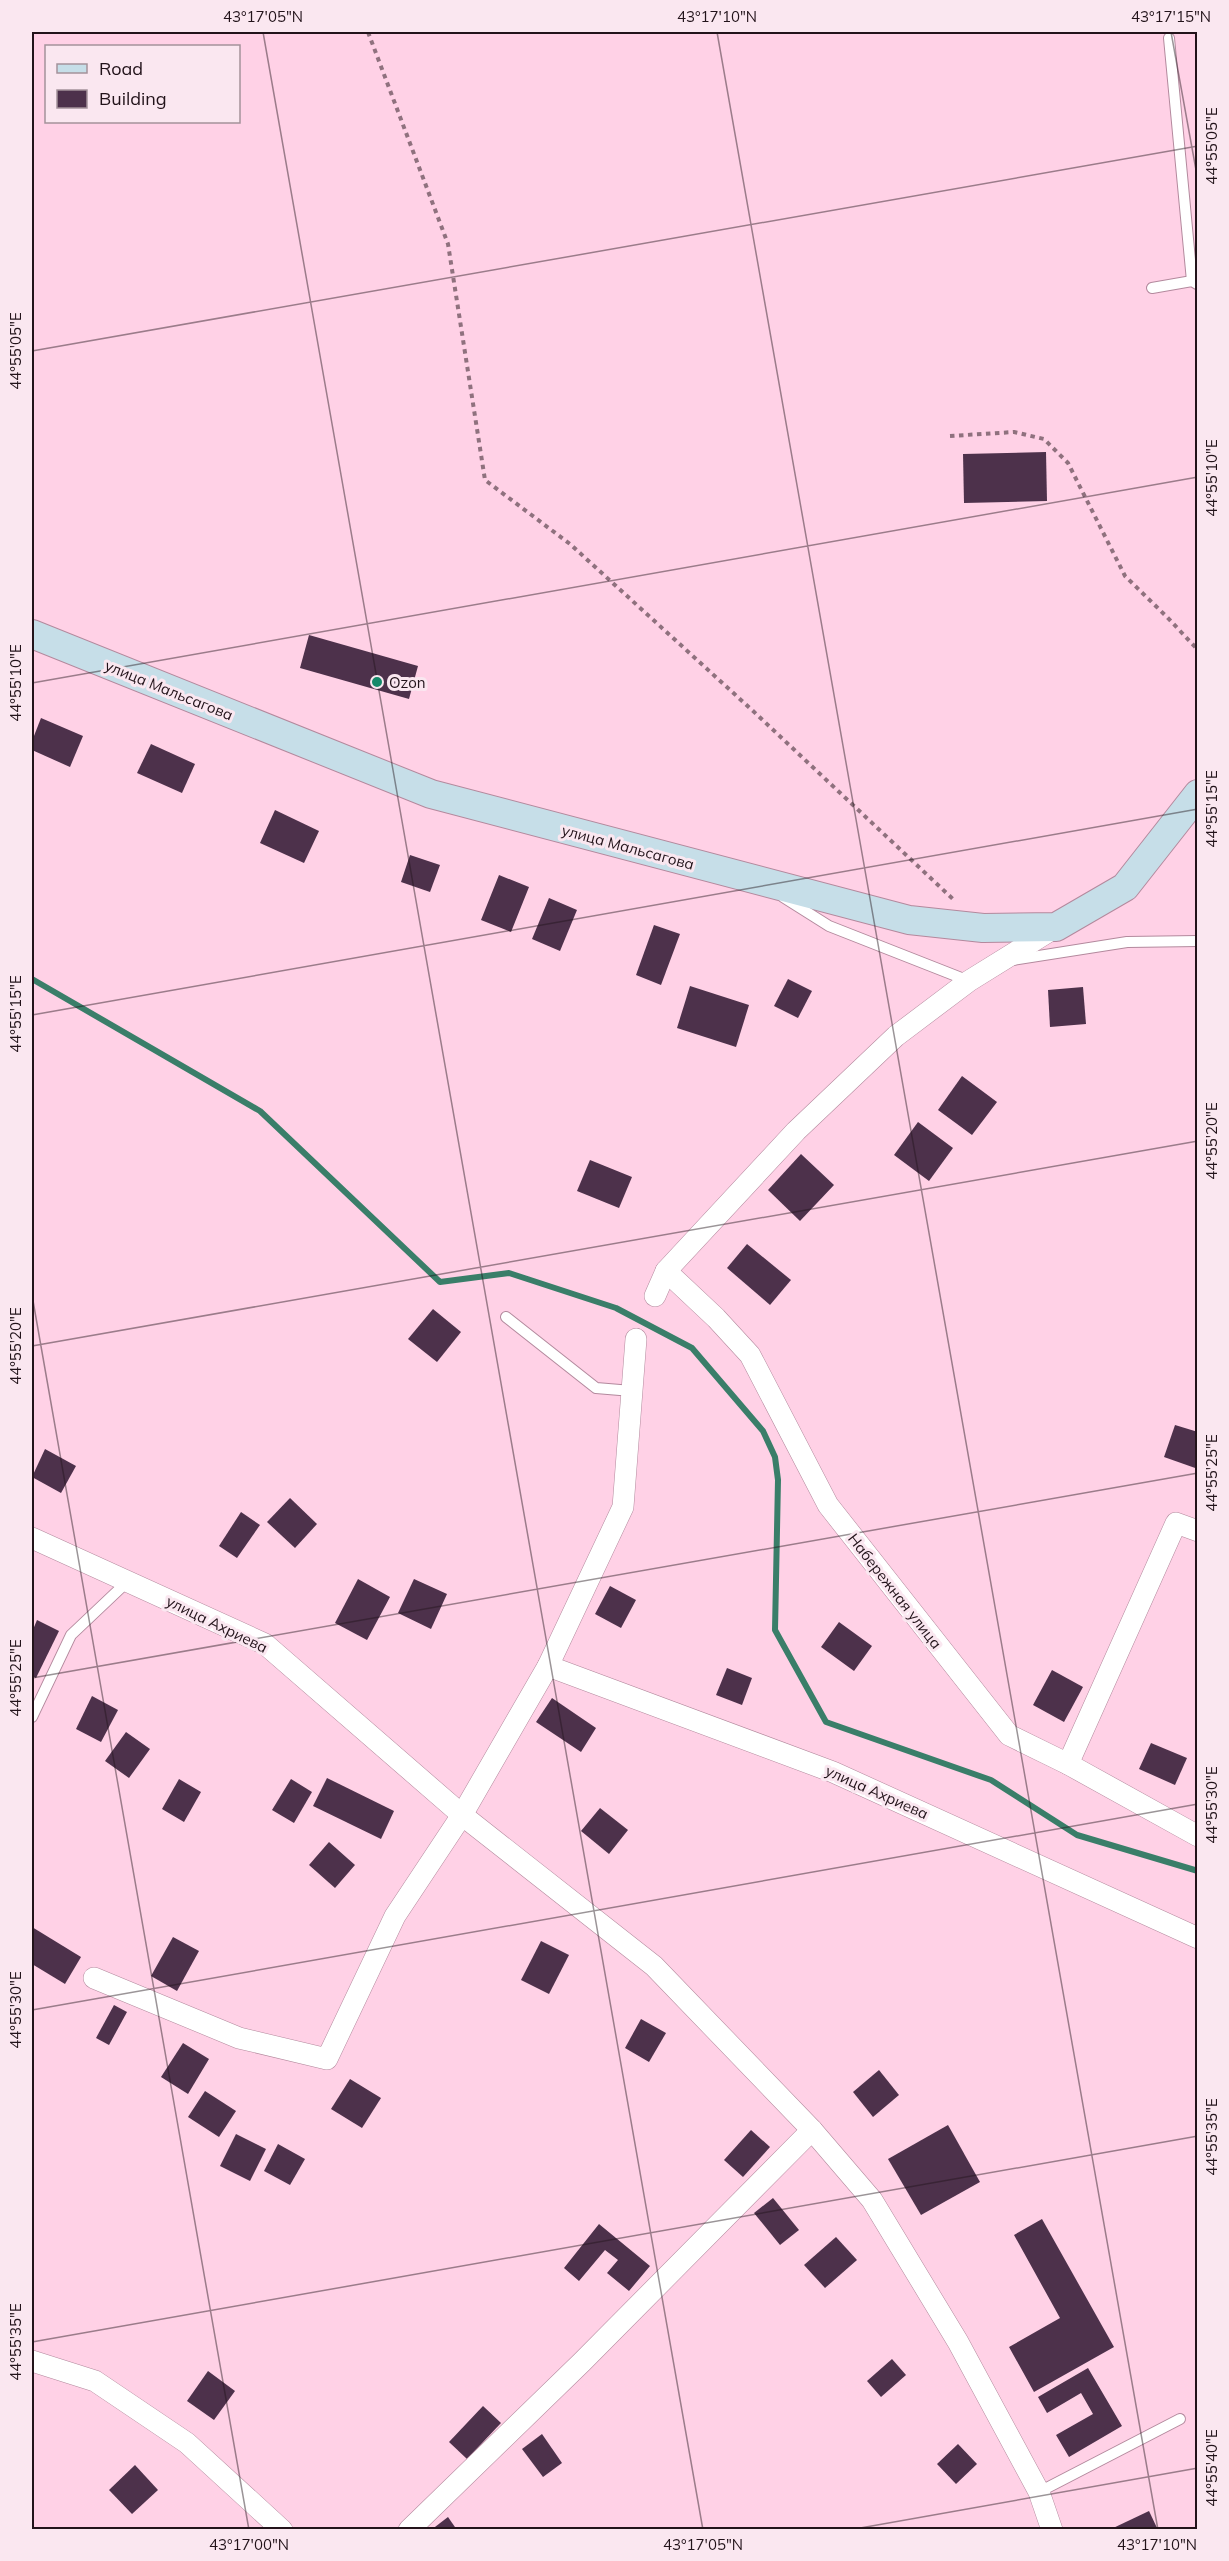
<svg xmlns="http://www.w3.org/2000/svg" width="1229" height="2561" font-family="Mulish,sans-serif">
<rect width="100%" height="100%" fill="#ffd1e6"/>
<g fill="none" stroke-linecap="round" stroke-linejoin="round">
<polyline stroke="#3a7e69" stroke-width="6" points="32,979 260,1111 440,1282 509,1273 616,1308 692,1348 763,1431 775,1457 778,1480 775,1630 826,1722 991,1780 1077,1835 1198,1871"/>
</g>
<g fill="#4d314b">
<polygon points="1046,452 1047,501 964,503 963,454"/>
<polygon points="309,635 418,666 409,699 300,668"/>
<polygon points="41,718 83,736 70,767 32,750 32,741"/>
<polygon points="151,744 195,764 182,793 137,773"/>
<polygon points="275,810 319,831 304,863 260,843"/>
<polygon points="410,855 440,865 430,892 401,882"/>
<polygon points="499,875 529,887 511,932 481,920"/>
<polygon points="549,898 577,910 560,951 532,939"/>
<polygon points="654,925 680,934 661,985 636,975"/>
<polygon points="788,979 812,991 798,1018 774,1006"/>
<polygon points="690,986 749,1005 736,1047 677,1028"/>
<polygon points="1083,987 1086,1024 1050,1027 1048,990"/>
<polygon points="962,1076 997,1102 972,1135 938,1110"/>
<polygon points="918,1122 953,1148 929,1181 894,1155"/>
<polygon points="801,1154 834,1185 800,1221 768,1190"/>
<polygon points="590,1160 632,1177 619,1208 577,1191"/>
<polygon points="747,1244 791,1280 770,1305 727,1268"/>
<polygon points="433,1309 461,1332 437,1362 408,1339"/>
<polygon points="1175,1425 1198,1432 1198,1469 1164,1457"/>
<polygon points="45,1449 76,1466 61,1493 32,1477"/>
<polygon points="290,1498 317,1524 295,1548 267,1522"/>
<polygon points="241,1512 260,1525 237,1558 219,1546"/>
<polygon points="358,1579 390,1597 367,1640 335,1623"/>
<polygon points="414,1579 447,1594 431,1629 398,1613"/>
<polygon points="610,1586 636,1600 621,1628 595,1614"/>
<polygon points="37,1620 59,1631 36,1678 32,1676 32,1632"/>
<polygon points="839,1622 872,1646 854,1671 821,1647"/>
<polygon points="727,1668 752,1678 742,1705 716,1695"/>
<polygon points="1052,1670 1083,1687 1064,1722 1033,1705"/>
<polygon points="92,1696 118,1710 101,1742 76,1729"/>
<polygon points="552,1698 596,1728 581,1752 536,1722"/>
<polygon points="126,1732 150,1749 129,1778 105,1761"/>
<polygon points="1151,1743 1187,1758 1175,1785 1139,1769"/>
<polygon points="327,1778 394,1811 381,1839 313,1806"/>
<polygon points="179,1779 201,1792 184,1822 162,1809"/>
<polygon points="291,1779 312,1792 294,1823 272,1810"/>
<polygon points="600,1808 628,1830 609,1854 581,1831"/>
<polygon points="329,1842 355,1865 335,1888 309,1865"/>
<polygon points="32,1927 81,1957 65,1984 32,1964"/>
<polygon points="173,1937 199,1951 177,1991 151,1976"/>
<polygon points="541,1941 569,1955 549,1994 521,1980"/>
<polygon points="114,2005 127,2012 109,2045 96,2038"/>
<polygon points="641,2019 666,2033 649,2062 625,2048"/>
<polygon points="183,2043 209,2059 188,2094 161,2077"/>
<polygon points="879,2070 899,2095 873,2117 853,2092"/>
<polygon points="350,2079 381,2098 362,2128 331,2109"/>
<polygon points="205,2091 236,2111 219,2137 188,2117"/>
<polygon points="948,2125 980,2182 921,2215 888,2159"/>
<polygon points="751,2130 770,2147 743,2177 724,2160"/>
<polygon points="236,2134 266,2149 250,2181 220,2166"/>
<polygon points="278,2144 305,2159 290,2185 264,2171"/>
<polygon points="773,2198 799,2230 780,2245 754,2213"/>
<polygon points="1042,2219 1114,2347 1034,2392 1009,2347 1060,2318 1014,2235"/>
<polygon points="599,2224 650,2266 629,2291 607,2273 618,2260 605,2250 579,2281 564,2268"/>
<polygon points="836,2237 857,2260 825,2288 804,2265"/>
<polygon points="892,2359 906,2375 881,2397 867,2381"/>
<polygon points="1088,2368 1122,2426 1069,2457 1056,2435 1093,2414 1081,2393 1047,2413 1038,2397"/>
<polygon points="208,2371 235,2391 214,2420 187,2401"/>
<polygon points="483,2406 501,2423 467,2459 449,2442"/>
<polygon points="542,2434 562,2463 543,2477 522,2449"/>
<polygon points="958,2444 977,2464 956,2484 937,2464"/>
<polygon points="135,2465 158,2490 132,2514 109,2490"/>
<polygon points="1149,2511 1158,2530 1109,2530"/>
<polygon points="448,2517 457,2530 431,2530"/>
</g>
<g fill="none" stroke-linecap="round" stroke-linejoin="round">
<g stroke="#b3899d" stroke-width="12">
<g id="lane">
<polyline points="1169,38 1192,281"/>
<polyline points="1152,288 1192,281 1197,284"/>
<polyline points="783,897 829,926 969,981"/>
<polyline points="1013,960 1127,942 1198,941"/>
<polyline points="506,1317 596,1388 632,1391"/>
<polyline points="32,1717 71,1635 127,1582"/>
<polyline points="1039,2492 1180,2419"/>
</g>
</g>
<g stroke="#b3899d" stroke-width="22">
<g id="street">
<polyline points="666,1271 716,1318 750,1355 828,1505 1009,1735 1068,1764 1198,1836"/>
<polyline points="655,1296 666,1271 796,1131 896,1036 969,981 1056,927"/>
<polyline points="32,1538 265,1644 462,1815 654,1966 812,2130 872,2200 958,2342 1039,2492 1052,2530"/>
<polyline points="548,1666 833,1772 1198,1938"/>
<polyline points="1068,1764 1176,1523 1198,1531"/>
<polyline points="94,1978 239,2038 327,2059 395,1916 462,1815 548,1666 623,1507 636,1339"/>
<polyline points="32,2361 95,2381 187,2443 282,2530"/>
<polyline points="409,2530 582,2362 812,2130"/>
</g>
</g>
<g stroke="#b3899d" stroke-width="30">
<polyline id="secondary" points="32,634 431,794 909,920 983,928 1056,927 1125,887 1198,794"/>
</g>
<g stroke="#8f717e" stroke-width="4" stroke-dasharray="4.5 4.5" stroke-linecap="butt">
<polyline points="368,32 448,244 485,480 570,544 752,710 955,901"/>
<polyline points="950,436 1014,432 1044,439 1068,463 1125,576 1167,617 1198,650"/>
</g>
<use href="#lane" stroke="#fff" stroke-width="10"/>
<use href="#street" stroke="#fff" stroke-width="21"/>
<use href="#secondary" stroke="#c6dee8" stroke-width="28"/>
</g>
<path fill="none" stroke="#22131a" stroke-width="1.5" stroke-opacity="0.45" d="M263 32 703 2530M717 32 1158 2530M1171 32 1198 181M32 351 1198 146M32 683 1198 477M32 1015 1198 809M32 1295 249 2530M32 1346 1198 1141M32 1678 1198 1473M32 2010 1198 1804M32 2342 1198 2136M849 2530 1198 2468"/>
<circle fill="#15896a" stroke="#fae7f0" stroke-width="2" cx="377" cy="682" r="6"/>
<g text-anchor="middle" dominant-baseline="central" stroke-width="6" stroke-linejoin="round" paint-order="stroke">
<g font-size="15" fill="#22131a" stroke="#fae7f0" text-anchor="start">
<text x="389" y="682">Ozon</text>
</g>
<g font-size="15" fill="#22131a" stroke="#fae7f0">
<text transform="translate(169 690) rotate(22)">улица Мальсагова</text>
<text transform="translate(628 847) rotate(15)">улица Мальсагова</text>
<text transform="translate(895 1591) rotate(52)">Набережная улица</text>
<text transform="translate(217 1624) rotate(26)">улица Ахриева</text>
<text transform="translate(877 1792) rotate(24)">улица Ахриева</text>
</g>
</g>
<rect width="1229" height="2561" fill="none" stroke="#fae7f0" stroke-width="66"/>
<rect x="45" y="45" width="195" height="78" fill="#fae7f0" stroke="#a4929a" stroke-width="1.5"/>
<rect x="57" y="64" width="30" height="9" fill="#c6dee8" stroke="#a4929a" stroke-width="1.5"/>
<text x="99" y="75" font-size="18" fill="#22131a">Road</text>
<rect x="57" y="90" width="30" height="18" fill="#4d314b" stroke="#a4929a" stroke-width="1.5"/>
<text x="99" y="105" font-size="18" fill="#22131a">Building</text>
<rect x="33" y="33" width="1163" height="2495" fill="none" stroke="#22131a" stroke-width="2"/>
<g font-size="15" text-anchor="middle" fill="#22131a">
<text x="263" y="22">43°17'05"N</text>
<text x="717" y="22">43°17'10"N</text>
<text x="1171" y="22">43°17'15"N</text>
<text transform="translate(1212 146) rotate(-90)" y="5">44°55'05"E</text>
<text transform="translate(16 351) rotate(-90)" y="5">44°55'05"E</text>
<text transform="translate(1212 478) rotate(-90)" y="5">44°55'10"E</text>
<text transform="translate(16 683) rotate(-90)" y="5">44°55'10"E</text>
<text transform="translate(1212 809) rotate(-90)" y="5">44°55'15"E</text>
<text transform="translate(16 1014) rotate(-90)" y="5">44°55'15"E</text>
<text transform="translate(1212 1141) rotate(-90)" y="5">44°55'20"E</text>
<text transform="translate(16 1346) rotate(-90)" y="5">44°55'20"E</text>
<text transform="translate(1212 1473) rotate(-90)" y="5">44°55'25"E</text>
<text transform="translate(16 1678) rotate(-90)" y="5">44°55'25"E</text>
<text transform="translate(1212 1805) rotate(-90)" y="5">44°55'30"E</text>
<text transform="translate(16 2010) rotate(-90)" y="5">44°55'30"E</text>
<text transform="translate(1212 2137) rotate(-90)" y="5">44°55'35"E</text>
<text transform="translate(16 2342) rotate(-90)" y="5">44°55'35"E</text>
<text transform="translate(1212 2468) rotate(-90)" y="5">44°55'40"E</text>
<text x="249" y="2550">43°17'00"N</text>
<text x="703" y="2550">43°17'05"N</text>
<text x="1157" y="2550">43°17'10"N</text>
</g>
</svg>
